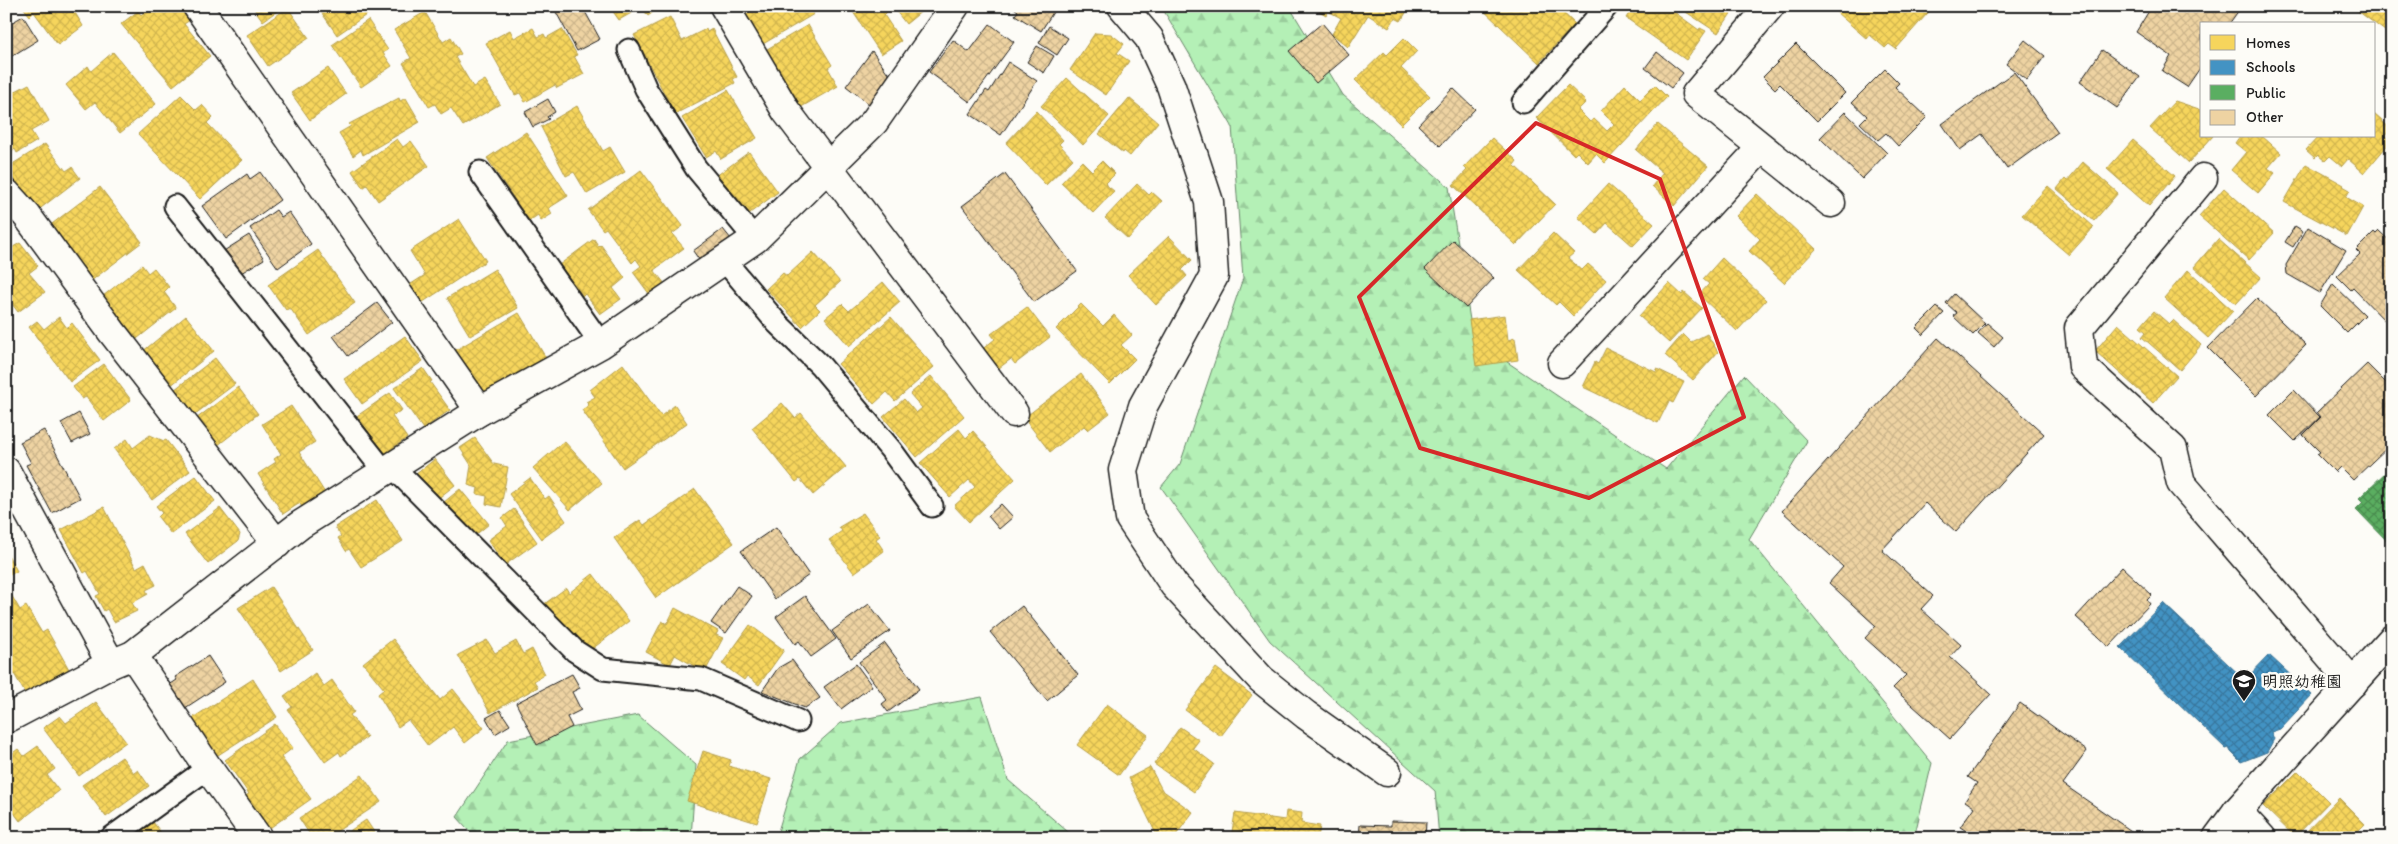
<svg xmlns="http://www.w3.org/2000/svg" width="2398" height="844" font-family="Itim,'Klee One',sans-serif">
<defs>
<pattern id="forest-firs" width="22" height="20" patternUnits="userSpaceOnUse" patternTransform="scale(1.25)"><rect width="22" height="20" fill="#b4f0b6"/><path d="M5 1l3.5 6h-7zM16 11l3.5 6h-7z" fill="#9acd9c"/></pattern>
<pattern id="homes-cross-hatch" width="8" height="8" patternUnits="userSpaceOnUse" patternTransform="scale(1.25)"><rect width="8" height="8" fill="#f6d55c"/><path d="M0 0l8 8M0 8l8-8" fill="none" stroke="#d2b64f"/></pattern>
<pattern id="schools-cross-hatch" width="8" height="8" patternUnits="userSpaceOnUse" patternTransform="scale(1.25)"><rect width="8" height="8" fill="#4393c3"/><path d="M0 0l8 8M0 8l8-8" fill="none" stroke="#37779e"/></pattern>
<pattern id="public-cross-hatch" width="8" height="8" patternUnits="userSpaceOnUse" patternTransform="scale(1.25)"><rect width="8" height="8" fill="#5aae61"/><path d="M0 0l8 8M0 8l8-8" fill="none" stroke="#4a8d4f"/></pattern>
<pattern id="building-cross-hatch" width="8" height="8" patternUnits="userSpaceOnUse" patternTransform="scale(1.25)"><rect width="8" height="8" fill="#eed3a2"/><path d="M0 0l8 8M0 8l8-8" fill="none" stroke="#ccb58b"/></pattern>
</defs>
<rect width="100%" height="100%" fill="#fdfcf7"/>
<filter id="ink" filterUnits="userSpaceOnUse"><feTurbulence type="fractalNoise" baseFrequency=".02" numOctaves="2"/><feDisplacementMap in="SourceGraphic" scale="10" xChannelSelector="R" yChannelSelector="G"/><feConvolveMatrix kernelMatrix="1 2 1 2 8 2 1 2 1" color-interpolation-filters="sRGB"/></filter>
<g filter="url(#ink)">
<g fill="url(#forest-firs)" stroke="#688669">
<polygon points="1161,6 1289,6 1343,95 1449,187 1473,339 1666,469 1744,375 1807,441 1749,539 1932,763 1914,838 1439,838 1435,791 1270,641 1161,487 1180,464 1243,278 1232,126"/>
<polygon points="982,697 1008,780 1075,838 776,838 800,759 841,723"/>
<polygon points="638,715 696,765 691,838 476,838 457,817 508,740"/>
</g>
<g fill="url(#homes-cross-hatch)" stroke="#b59e49">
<polygon points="22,6 71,6 83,26 58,45 34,12 30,16"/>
<polygon points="152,6 165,6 167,10 171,6 179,6 190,20 184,24 210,56 173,86 121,24 138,11 141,15"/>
<polygon points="252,6 284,6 263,21"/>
<polygon points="317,6 368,6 372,11 337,35"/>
<polygon points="609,6 661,6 648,16 642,7 619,20"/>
<polygon points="760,6 809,6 814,14 763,44 746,14"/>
<polygon points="849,6 883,6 887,12 884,15 901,41 881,54"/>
<polygon points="892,6 928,6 906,24"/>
<polygon points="1311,6 1410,6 1401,21 1395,18 1389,28 1368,15 1348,47 1332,34 1341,18 1328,11 1326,15"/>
<polygon points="1479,6 1545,6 1550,11 1556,6 1575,24 1539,63"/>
<polygon points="1634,6 1666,6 1699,30 1700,28 1706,31 1686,60 1626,18"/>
<polygon points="1690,6 1736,6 1718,33 1686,12"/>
<polygon points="1829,6 1934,6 1896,49 1889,44 1885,48 1870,35 1867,39"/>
<polygon points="2351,6 2392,6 2392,21 2385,31"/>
<polygon points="288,8 309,38 268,66 247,35"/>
<polygon points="425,12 443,42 451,37 461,54 455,57 473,87 485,80 500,104 463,126 451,108 441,114 435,104 429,107 403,63 411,58 394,30"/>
<polygon points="670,17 682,41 706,29 707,32 712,29 737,77 733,79 735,83 675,114 634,35"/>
<polygon points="368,20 388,50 383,53 392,66 361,87 332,45"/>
<polygon points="808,25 832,65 828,68 838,86 796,110 762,52"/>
<polygon points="533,28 538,37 544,34 546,38 562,29 577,55 574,56 584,74 557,88 555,85 525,102 520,93 515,95 486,43 510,30 514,38"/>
<polygon points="1095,33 1111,34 1124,44 1117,53 1129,61 1106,95 1070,70"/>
<polygon points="1404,38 1417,51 1401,68 1430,96 1401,125 1355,80 1384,52 1387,55"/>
<polygon points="113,52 156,104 120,133 95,102 86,109 66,85 88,66 91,71"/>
<polygon points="328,68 346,94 310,120 291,93"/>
<polygon points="1067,78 1109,116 1083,145 1041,106"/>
<polygon points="29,84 49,121 31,131 37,141 17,153 15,149 6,154 6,96"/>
<polygon points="1568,85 1586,102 1578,110 1590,122 1594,119 1607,131 1614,124 1601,111 1625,85 1640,100 1655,85 1667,97 1605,163 1596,154 1588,163 1577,152 1574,155 1536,118"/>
<polygon points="728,90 757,138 721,159 716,151 706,157 682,118"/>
<polygon points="181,95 196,110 202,105 213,117 207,123 242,160 200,199 138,134"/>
<polygon points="399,98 400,101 406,98 420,122 363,155 361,150 353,156 339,133 351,126 349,124"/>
<polygon points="1129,98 1158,122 1130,156 1124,151 1123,153 1099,134"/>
<polygon points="2175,101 2202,110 2202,136 2213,136 2189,163 2150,128"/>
<polygon points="577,106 603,151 610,147 625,172 587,194 574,172 566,176 541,127"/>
<polygon points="1036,111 1063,140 1059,144 1073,159 1046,185 1006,143"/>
<polygon points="2374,114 2391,129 2385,136 2391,141 2364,173 2348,159 2342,166 2330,156 2325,161 2318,155 2315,158 2306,150 2319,136 2374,136"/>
<polygon points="1658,124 1708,166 1674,206 1652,186 1663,173 1636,150"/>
<polygon points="526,132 568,196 549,208 552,214 541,221 538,215 529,221 487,158"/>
<polygon points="2240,136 2262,136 2281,153 2268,168 2275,173 2258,193 2231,170 2246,152 2235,143"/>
<polygon points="1492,138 1517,161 1514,165 1555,204 1516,245 1453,185 1467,170 1464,167"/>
<polygon points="397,139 403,147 411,141 429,166 378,201 367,185 363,188 352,171"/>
<polygon points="2133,140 2175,176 2149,206 2107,169"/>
<polygon points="45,144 66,171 72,167 80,178 37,211 6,168"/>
<polygon points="749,152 778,192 742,219 712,179"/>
<polygon points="1082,161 1092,171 1102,161 1115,174 1105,184 1114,191 1093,213 1061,183"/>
<polygon points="2083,162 2118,193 2094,221 2057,189 2065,179 2067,181"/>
<polygon points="2306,164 2344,185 2343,186 2350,190 2346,197 2363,207 2347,236 2284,202"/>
<polygon points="641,170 683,226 672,234 684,248 654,270 665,284 650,295 633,272 641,266 636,259 632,263 606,228 603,230 588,210"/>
<polygon points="1137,184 1149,195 1152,192 1162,201 1128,239 1105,218"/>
<polygon points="1608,184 1654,224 1633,246 1607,223 1597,234 1578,217"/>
<polygon points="2048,186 2094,227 2069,255 2022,215"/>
<polygon points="100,187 142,242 91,281 48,227"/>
<polygon points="2224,188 2274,233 2249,260 2199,216"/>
<polygon points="1757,194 1816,249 1784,283 1749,251 1760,239 1736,216"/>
<polygon points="459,219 486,261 420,304 408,286 425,275 410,251"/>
<polygon points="1553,233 1574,253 1568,258 1582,270 1588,264 1606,280 1573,316 1559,302 1556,305 1518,270"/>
<polygon points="1169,236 1192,260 1182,270 1187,276 1156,305 1128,275"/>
<polygon points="594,239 599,247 601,245 625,278 613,288 621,299 600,314 585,294 583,296 559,265"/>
<polygon points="2218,239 2261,277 2236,304 2194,267"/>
<polygon points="20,243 38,266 29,273 45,292 18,312 6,296 6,251"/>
<polygon points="318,250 355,303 309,335 290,308 286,310 268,285"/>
<polygon points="813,252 840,282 815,305 820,310 802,327 766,289 783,273 787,276"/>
<polygon points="1722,258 1766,300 1737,331 1699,295 1709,284 1703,279"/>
<polygon points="142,265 148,273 154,268 169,287 164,292 176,308 133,342 124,331 128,328 103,296"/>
<polygon points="495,269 518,308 470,336 447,298"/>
<polygon points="2188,270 2233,311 2208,338 2164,298"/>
<polygon points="883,282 900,302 849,346 825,318 842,304 849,311"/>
<polygon points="1669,283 1682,295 1684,292 1702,308 1669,343 1639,316"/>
<polygon points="1081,304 1103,326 1114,315 1132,335 1121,345 1135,359 1110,384 1056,329"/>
<polygon points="1027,307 1050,337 1015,364 1011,359 995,371 980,351 995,339 991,334"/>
<polygon points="2154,311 2169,324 2173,320 2201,345 2180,370 2142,337 2146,332 2140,327"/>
<polygon points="519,313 546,358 481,396 454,351"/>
<polygon points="1505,315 1508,340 1515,338 1518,360 1476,366 1469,320"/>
<polygon points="186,316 214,351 170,386 142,352"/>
<polygon points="59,317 67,328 72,323 100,360 70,382 29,327 37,321 44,329"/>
<polygon points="891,317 934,367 895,401 887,392 874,404 838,364"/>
<polygon points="2118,324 2177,376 2153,403 2095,351"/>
<polygon points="1683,334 1691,342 1707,334 1718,352 1693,380 1665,355"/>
<polygon points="405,336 423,361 362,404 344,379"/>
<polygon points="1606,348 1656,372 1657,369 1684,382 1673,403 1669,401 1658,423 1583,387 1595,362 1598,364"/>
<polygon points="215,358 235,384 190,418 170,393"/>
<polygon points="104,364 131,400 104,421 86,397 82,399 73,387"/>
<polygon points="623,364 661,416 675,405 687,423 623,468 582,410 589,405 586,402 595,397 590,390"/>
<polygon points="423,368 432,381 430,382 450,410 423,429 394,388"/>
<polygon points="1081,374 1110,413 1088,430 1084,426 1050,452 1024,418"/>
<polygon points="931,376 964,416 917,457 883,417 904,399 916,413 922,408 910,394"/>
<polygon points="238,387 258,414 213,449 192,422"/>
<polygon points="390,393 402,410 392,416 407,438 384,454 357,416"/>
<polygon points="782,403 795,418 801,413 846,467 813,495 800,479 796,482 752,428"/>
<polygon points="291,406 315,442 299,452 325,493 302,508 300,503 283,514 258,474 276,462 274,459 281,454 262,424"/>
<polygon points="959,429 966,438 973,431 1015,479 969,522 954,506 975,487 969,480 950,497 920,463"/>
<polygon points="150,435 164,441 166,440 190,471 152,500 114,449 127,439 133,448"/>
<polygon points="475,438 494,464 508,467 501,507 486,504 487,496 477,494 478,488 468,485 471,465 460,448"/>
<polygon points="564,441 602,483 570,510 533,468"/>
<polygon points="435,459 455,485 431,504 411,478"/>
<polygon points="196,476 215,501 171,534 158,517 162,513 156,506"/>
<polygon points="530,478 545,499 549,496 566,521 542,539 509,494"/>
<polygon points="460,489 489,524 468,541 438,507"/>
<polygon points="695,489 734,543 656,598 614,538 640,520 644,525"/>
<polygon points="377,500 403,541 361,567 349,549 346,551 338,538 341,536 335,527"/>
<polygon points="104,507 136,568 145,563 156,585 146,590 148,594 132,603 137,611 114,622 107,609 104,611 96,596 100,594 87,571 84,573 61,530"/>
<polygon points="220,508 240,534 238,541 208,564 185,534"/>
<polygon points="514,509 537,542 505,565 488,540 507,526 502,518"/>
<polygon points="863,513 880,536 876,539 884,551 854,573 829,540 842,531 839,527"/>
<polygon points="6,551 17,571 6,577"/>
<polygon points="593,574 629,621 588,652 572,631 566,636 543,605 566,588 569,593"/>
<polygon points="6,586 20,610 26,606 42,633 47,630 70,671 26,695 12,670 6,674"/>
<polygon points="271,587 313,650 281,671 238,608"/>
<polygon points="675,608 718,631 716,635 723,638 705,672 675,655 670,665 646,652 662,621 667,624"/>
<polygon points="750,625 784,650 759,685 747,676 744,680 722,664"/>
<polygon points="393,639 440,700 453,689 484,728 465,743 453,727 428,746 408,720 398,727 378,694 384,689 363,663"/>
<polygon points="487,640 495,653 516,641 523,654 532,649 545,674 534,681 538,687 490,713 458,655"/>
<polygon points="1216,668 1252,695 1221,736 1185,710"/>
<polygon points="315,673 324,686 332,680 354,712 350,715 367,737 341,756 339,752 325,762 288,710 292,707 284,696"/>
<polygon points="253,679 277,717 215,757 191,719"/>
<polygon points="96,702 126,742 79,776 43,728 60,716 66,723"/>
<polygon points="1107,704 1148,735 1119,775 1077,745"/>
<polygon points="275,724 293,748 281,757 311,799 264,832 245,796 249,794 225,760"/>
<polygon points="1180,727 1199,740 1193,748 1214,764 1194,792 1154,764"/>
<polygon points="38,746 55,769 47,775 59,791 20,821 6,802 6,758 18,749 24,756"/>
<polygon points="703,751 731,760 729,766 771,779 757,823 687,801"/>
<polygon points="122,757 134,773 138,770 149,786 106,817 82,785"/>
<polygon points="1150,767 1162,790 1193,812 1174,838 1158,838 1129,778"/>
<polygon points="2298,771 2329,802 2295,837 2263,806"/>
<polygon points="362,775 381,802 327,838 312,838 299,818"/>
<polygon points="2339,798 2365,824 2353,836 2354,838 2303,838 2302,836"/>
<polygon points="1286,811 1302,813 1301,823 1320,826 1318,838 1231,838 1235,813 1285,820"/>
<polygon points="366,820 378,838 339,838"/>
<polygon points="153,822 165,838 132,838"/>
</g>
<polygon fill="url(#schools-cross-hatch)" stroke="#376f91" points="2163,603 2245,680 2269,655 2312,695 2280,729 2271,732 2274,739 2267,752 2241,762 2231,752 2229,748 2226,749 2120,647"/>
<polygon fill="url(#public-cross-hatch)" stroke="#47824c" points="2392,466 2392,546 2356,509 2363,502 2359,498"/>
<g fill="url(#building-cross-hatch)" stroke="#1c1c1c">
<polygon points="566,6 582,6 600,39 577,51 556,12"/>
<polygon points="1011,6 1057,6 1041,31 1015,15 1018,11"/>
<polygon points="2152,6 2233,6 2239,10 2229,24 2202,24 2202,65 2187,87 2162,71 2171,56 2136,32"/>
<polygon points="23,16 38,40 7,59 6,26"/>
<polygon points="1322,23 1349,55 1316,83 1289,51"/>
<polygon points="990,24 1014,42 970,102 929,72 953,40 969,52"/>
<polygon points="1049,26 1068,38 1057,55 1039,43"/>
<polygon points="2025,40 2045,56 2027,80 2006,64"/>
<polygon points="1796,44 1845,93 1817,121 1780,84 1775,89 1763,77"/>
<polygon points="1037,46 1054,56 1044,73 1027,62"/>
<polygon points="2102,50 2140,77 2117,108 2080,82"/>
<polygon points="872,51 890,76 869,104 846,86"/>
<polygon points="1657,52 1683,73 1671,88 1645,68"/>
<polygon points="1008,62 1037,81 1001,135 970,114 986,90 989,92"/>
<polygon points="1885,69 1899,83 1895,87 1927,117 1898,146 1886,133 1878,140 1860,123 1867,116 1852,102"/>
<polygon points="2014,72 2058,132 2007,169 1982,134 1960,150 1942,124"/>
<polygon points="1453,88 1475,109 1440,146 1418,125"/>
<polygon points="548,99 555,112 547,117 549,119 533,127 525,112"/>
<polygon points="1845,112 1887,153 1862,179 1820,138"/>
<polygon points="260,172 280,200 226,239 202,206 247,174 250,179"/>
<polygon points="1005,174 1077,271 1034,302 962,206"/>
<polygon points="276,210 281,217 289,212 311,244 278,268 250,228"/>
<polygon points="2295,226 2303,231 2293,247 2285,242"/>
<polygon points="2308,227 2346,250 2320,293 2287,274 2286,265"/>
<polygon points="723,229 731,239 700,261 693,251"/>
<polygon points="2379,231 2392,243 2392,323 2389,325 2353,288 2351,290 2337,276 2360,254 2356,250 2374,232 2376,234"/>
<polygon points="249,235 264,259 236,276 219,254"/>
<polygon points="1453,240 1494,278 1466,308 1425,269"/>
<polygon points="2333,284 2365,315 2347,333 2320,306"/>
<polygon points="1954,294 1985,323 1973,335 1953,316 1957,313 1946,303"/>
<polygon points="2257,298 2306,345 2256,396 2208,348"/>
<polygon points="377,303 392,322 348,356 333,336"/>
<polygon points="1937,307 1944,313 1923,335 1916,328"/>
<polygon points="1987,323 2003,337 1994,347 1978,333"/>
<polygon points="1938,338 2044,434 1956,532 1925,503 1882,550 1933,596 1921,609 1961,645 1950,657 1991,694 1950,739 1893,688 1906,675 1865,638 1876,626 1829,583 1843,567 1782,511"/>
<polygon points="2367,364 2392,389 2392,443 2353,480 2340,467 2335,472 2317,454 2320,452 2303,435 2321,417 2317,412"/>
<polygon points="2294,390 2320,417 2295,441 2269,415"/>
<polygon points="79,413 90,434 72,443 61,423"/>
<polygon points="44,430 80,498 52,513 26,465 31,463 20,442"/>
<polygon points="1001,504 1013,517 999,529 988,516"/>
<polygon points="776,527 809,575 775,599 741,551"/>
<polygon points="2122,567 2152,595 2147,600 2150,604 2109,647 2076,617"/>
<polygon points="737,586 752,596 726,633 711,623"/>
<polygon points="805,596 836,639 811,657 799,641 795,644 776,617"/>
<polygon points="869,604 890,631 851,658 832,631"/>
<polygon points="1022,606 1078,675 1047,701 990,632"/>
<polygon points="885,643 919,689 888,712 882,704 887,700 859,662"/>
<polygon points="208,656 225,682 179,712 163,689 177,680 175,677"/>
<polygon points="792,660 820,698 805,708 762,691 778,668"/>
<polygon points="856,664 872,686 841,709 824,687"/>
<polygon points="572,674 580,688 572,692 581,710 567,717 572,727 537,745 516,703"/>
<polygon points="2020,703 2087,751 2063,784 2137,835 2135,838 1971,838 1973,835 1960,827 1974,807 1965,801 1977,783 1968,777"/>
<polygon points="500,710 510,725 495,734 486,718"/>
<polygon points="1391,821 1426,822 1425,838 1359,838 1360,825 1391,826"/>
</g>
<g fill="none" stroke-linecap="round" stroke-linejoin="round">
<g stroke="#1c1c1c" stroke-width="25">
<g id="lane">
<polyline points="629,50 646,89 696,168 755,239"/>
<polyline points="1523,102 1607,6"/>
<polyline points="480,172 601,344"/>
<polyline points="175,206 384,471"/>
<polyline points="725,261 777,323 820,365 891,450 932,506"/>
<polyline points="392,466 575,651 603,669 701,679 798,721"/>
<polyline points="111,838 208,768"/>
</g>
</g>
<g stroke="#1c1c1c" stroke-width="31">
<g id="street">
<polyline points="197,6 480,411"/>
<polyline points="724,6 786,111 1014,413"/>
<polyline points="1122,6 1149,38 1171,86 1209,202 1214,276 1143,406 1123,470 1130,519 1174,585 1261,679 1306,715 1387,772"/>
<polyline points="1770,6 1696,94 1831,203"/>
<polyline points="2203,178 2079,328 2083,367 2173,449 2181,483 2353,683"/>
<polyline points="6,193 27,216 112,332 277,544"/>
<polyline points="1562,363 1761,148"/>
<polyline points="6,471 111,664"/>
<polyline points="133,655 208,768 258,838"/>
<polyline points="6,719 111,664 133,655 300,525 480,411 601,344 755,239 874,122 955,6"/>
<polyline points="2237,811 2262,838"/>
<polyline points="2217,838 2237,811 2392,639"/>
</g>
</g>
<use href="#lane" stroke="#fdfcf7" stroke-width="21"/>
<use href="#street" stroke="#fdfcf7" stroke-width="28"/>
</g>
</g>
<path fill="none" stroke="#d62828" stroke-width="4" stroke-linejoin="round" d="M1536 123 1660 179 1744 417 1589 498 1420 448 1359 297Z"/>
<defs>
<g id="school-pin" transform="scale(1.25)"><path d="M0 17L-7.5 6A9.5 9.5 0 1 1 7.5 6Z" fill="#1c1c1c" stroke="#fdfcf7"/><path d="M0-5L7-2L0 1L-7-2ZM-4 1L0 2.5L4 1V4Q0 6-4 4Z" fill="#fff"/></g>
</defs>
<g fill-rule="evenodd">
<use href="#school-pin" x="2244" y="681"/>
</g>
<g text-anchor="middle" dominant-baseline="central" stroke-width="5" stroke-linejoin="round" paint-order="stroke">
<g font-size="16" font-weight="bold" fill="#1c1c1c" stroke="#fdfcf7" text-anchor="start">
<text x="2262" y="681">明照幼稚園</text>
</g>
</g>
<rect width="2398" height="844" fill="none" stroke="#fdfcf7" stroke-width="25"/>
<rect x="12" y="12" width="2373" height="819" fill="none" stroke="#1c1c1c" stroke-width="2" filter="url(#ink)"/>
<rect x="2200" y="22" width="175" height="115" fill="#fdfcf7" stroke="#a3a29f"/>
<rect x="2210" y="35" width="25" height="15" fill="#f6d55c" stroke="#a3a29f"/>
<text x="2246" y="48" font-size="15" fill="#1c1c1c">Homes</text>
<rect x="2210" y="60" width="25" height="15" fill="#4393c3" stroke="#a3a29f"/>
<text x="2246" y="72" font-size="15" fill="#1c1c1c">Schools</text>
<rect x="2210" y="85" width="25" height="15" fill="#5aae61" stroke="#a3a29f"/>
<text x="2246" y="98" font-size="15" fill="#1c1c1c">Public</text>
<rect x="2210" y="110" width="25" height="15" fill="#eed3a2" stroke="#a3a29f"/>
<text x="2246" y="122" font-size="15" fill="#1c1c1c">Other</text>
</svg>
